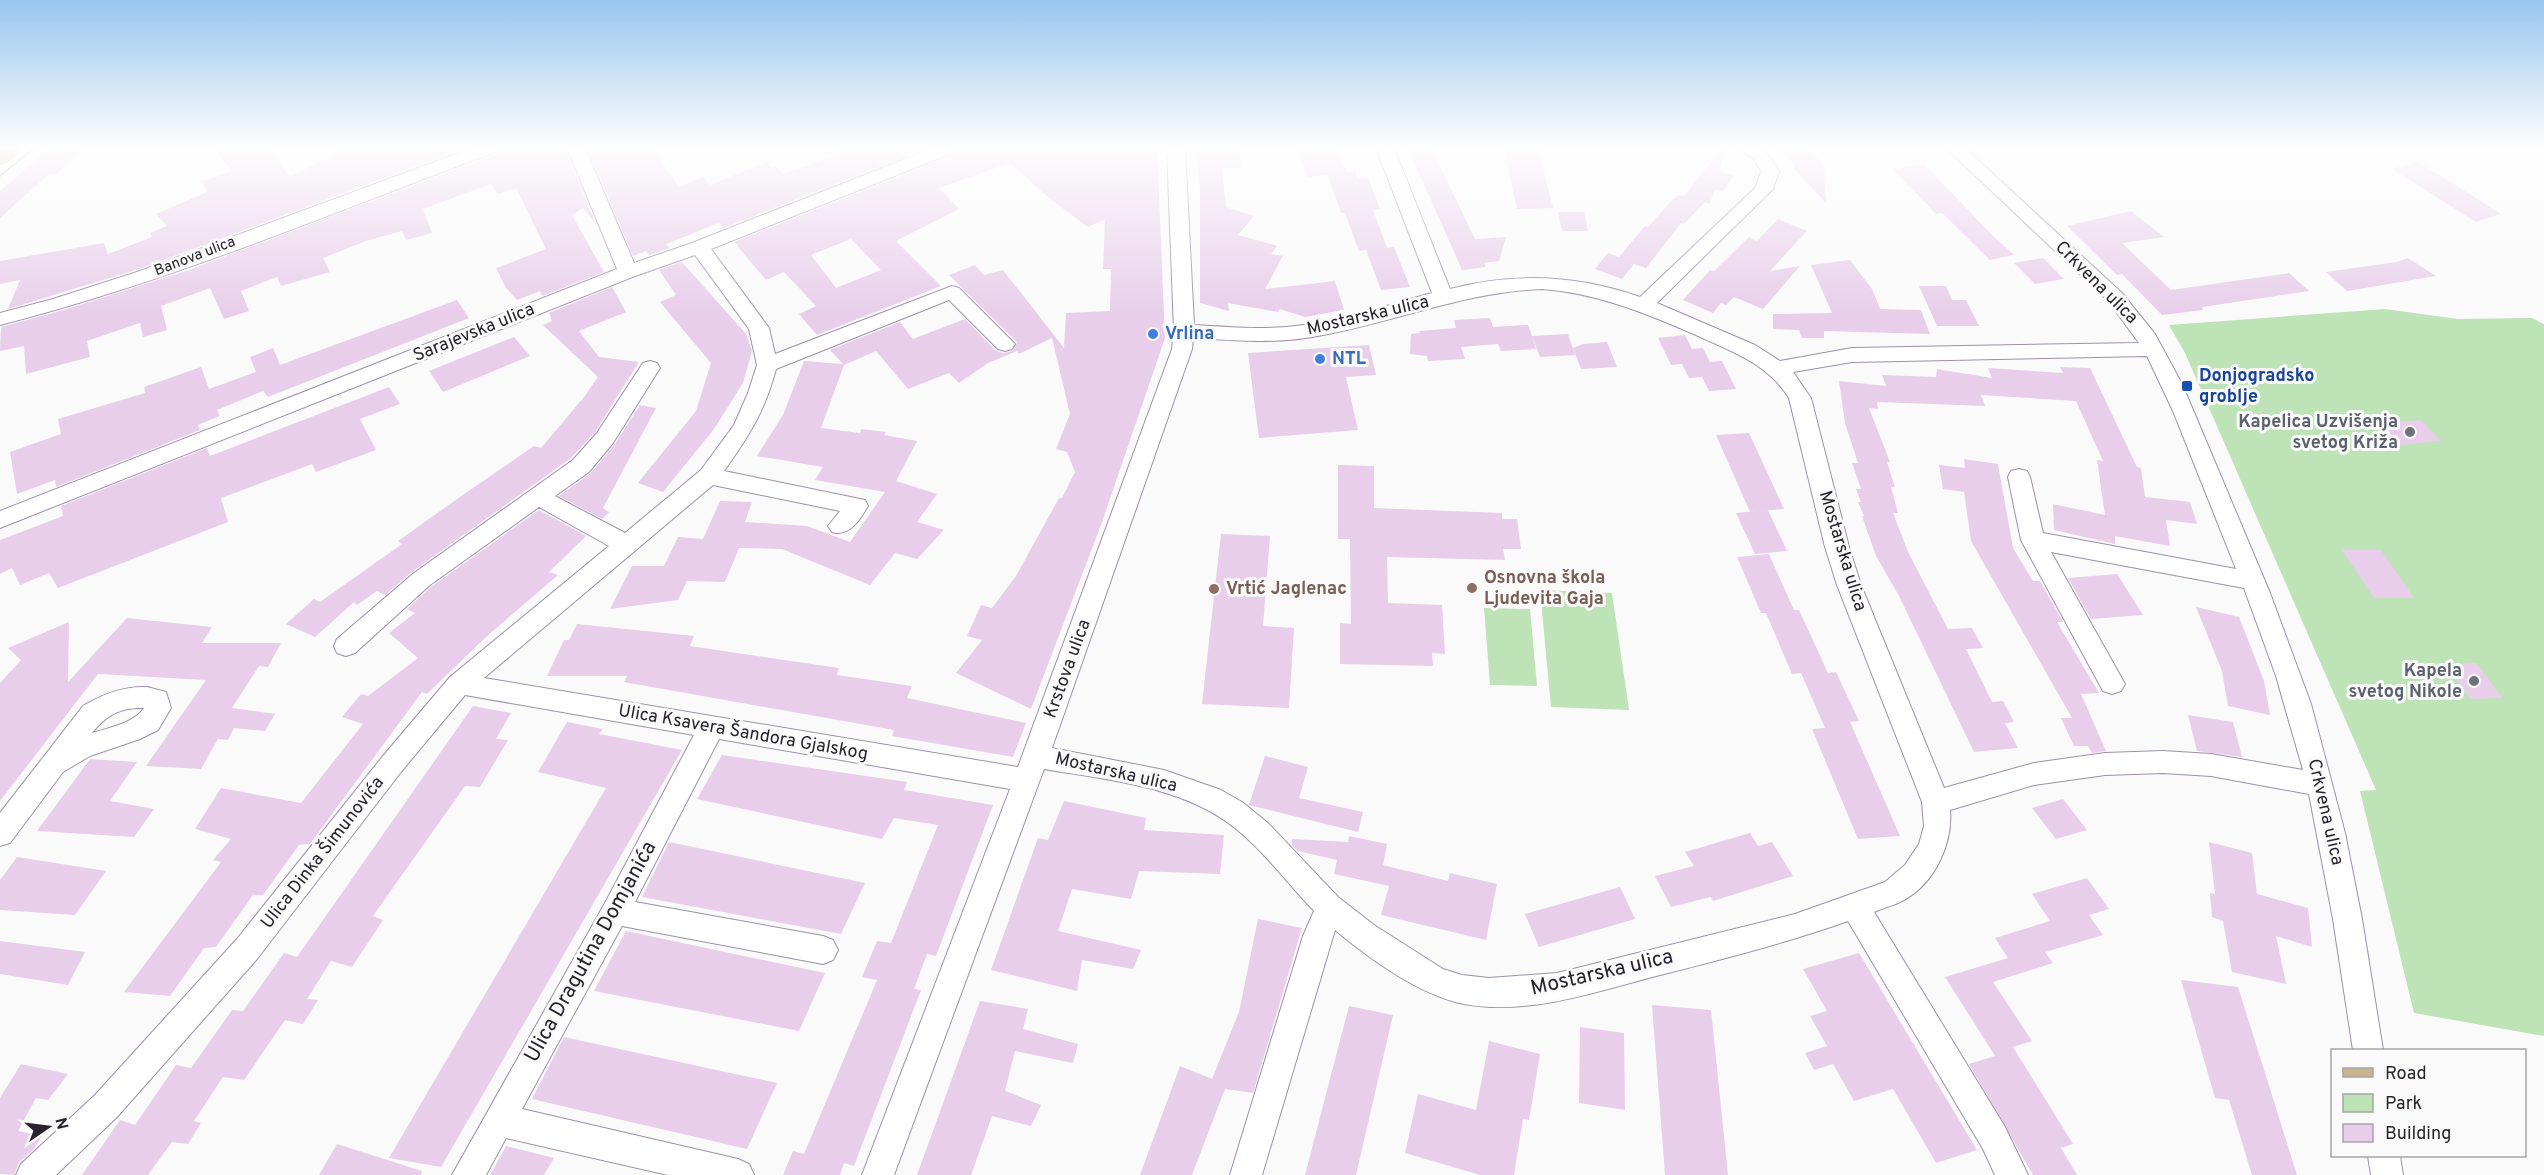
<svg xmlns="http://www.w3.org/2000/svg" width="2544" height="1175" font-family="Overpass,sans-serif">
<rect width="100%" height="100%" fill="#fafafa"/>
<g fill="#bee3b7">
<polygon points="2385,309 2458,319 2532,318 2544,324 2544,1036 2414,1013 2360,791 2376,790 2185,353 2169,325"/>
<polygon points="1540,590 1612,593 1629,710 1551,707"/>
<polygon points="1484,608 1530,609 1537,686 1490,685"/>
</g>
<g fill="#e8ceea" fill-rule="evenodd">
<polygon points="50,148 81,148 57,174 49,174 0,218 0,191"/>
<polygon points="213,148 269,148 290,177 348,148 465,148 139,269 8,309 20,280 0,284 0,261 104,243 108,254 152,237 150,233 167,226 156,214 207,192 203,181 232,171"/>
<polygon points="500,148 562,148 568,156 596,224 583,208 572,215 604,272 542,296 540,291 517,300 506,288 496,268 546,249 516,188 498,194 491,184 423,209 432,233 406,240 402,231 366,241 323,258 330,272 281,286 277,277 241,291 249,311 224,319 210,288 161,306 167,330 143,337 140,323 87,341 90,357 26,374 24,346 0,351 1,327 64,310 189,270 496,154"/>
<polygon points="595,148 652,148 679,187 703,177 710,185 767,162 771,167 776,166 783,174 856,148 927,148 723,228 719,223 666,244 670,248 649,255 646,251 633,256 588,150"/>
<path d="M960 148H1157L1165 338 1101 525 1031 709 956 673 982 640 967 636 981 605 992 608 1016 576 1059 498H1062L1075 472 1067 452 1056 449 1070 414 1052 338 1019 354 1017 351 988 363 959 383 949 373 908 389 876 351 844 365 821 428 860 433 861 429 886 432 884 435 917 441 896 481 937 494 917 522 944 530 917 559 895 553 870 585 782 549 739 548 725 582 687 581 678 600 610 609 632 566H664L678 537 703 539 720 501 752 502 745 522 807 526 850 542 885 492 815 480 823 467 757 456 783 415 804 361 843 364 830 350 900 322 913 339 965 319 996 351 1004 353 1013 351 1017 342 949 275 975 265 984 275 1003 270 1064 348 1066 313 1110 311 1111 269H1103L1105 219 1088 227 1049 198 1010 163 939 188 959 209 896 241 941 286 817 335 799 314 816 306 784 272 766 280 734 242 956 154ZM851 239 881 270 836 288 811 255Z"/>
<polygon points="1195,148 1239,148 1241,168 1222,168 1226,207 1254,216 1238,235 1277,246 1271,254 1283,256 1265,289 1335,281 1344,310 1305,317 1280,309 1278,312 1228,303 1229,311 1200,303 1200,189"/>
<polygon points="1297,148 1336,148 1346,172 1355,171 1358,179 1368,178 1380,209 1373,210 1387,248 1394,247 1410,287 1381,290 1366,250 1359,251 1345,213 1341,213 1328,175 1308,177"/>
<polygon points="1408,148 1431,148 1475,239 1506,237 1499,261 1484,263 1486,267 1462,270"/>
<polygon points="1504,148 1538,148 1553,208 1517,209"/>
<polygon points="1722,148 1726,148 1719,171 1734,176 1723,191 1714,190 1710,204 1705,202 1684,224 1681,223 1646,268 1634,264 1622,279 1595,269 1608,253 1619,257 1645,226 1648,227 1671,201 1678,195 1684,196"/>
<polygon points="1778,148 1807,148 1824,165 1826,203 1794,169 1794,164"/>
<polygon points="2417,162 2438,174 2501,214 2476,222 2392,169"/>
<polygon points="1924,164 1994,237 2014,255 1990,260 1942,213 1936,214 1893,169"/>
<polygon points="2131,211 2164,237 2122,243 2171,290 2289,273 2309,291 2202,307 2203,310 2162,315 2122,274 2117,275 2067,226"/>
<polygon points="1558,212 1584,212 1588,231 1562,231"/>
<polygon points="1778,219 1807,231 1770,271 1800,266 1763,309 1734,297 1726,305 1721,303 1713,313 1683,300 1710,270 1714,271 1749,237 1757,241"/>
<polygon points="2043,258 2064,279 2035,284 2014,263"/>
<polygon points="2408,258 2436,276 2347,291 2326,272 2397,262"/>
<polygon points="1850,260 1872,289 1880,309 1921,310 1930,334 1824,331 1824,338 1802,338 1799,330 1773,329 1773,314 1832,313 1811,265"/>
<polygon points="682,262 746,334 752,351 743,383 714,429 663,492 638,483 696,411 711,363 660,302 676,295 659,270"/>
<polygon points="1919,286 1946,286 1952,300 1966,300 1979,326 1937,326"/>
<polygon points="612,287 626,312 579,331 599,357 639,362 595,432 571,458 413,571 385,595 377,591 357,605 354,602 315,637 286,624 314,599 320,602 402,544 398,541 457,499 534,446 541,448 584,397 598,377 543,325 552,321 549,313"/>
<polygon points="457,300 469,318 268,397 263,391 217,410 220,416 198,425 200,430 56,487 55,480 17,494 10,452 61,434 58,419 145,393 144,387 201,367 209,389 256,372 250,357 273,348 280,365"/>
<polygon points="1490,318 1493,327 1528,325 1532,336 1568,334 1575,355 1540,357 1532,336 1536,349 1501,351 1498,344 1461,347 1465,359 1428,361 1427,356 1410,354 1411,334 1420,333 1419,331 1456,328 1454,320"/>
<polygon points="1685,335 1692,349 1703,348 1710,362 1722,361 1736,389 1709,391 1702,377 1689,378 1682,364 1671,365 1658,338"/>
<polygon points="514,337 530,356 443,392 429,371"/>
<polygon points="1607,342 1617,367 1581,369 1573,348 1583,344"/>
<polygon points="1369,345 1376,375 1346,377 1358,430 1259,438 1248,353"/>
<polygon points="2060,367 2090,368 2137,467 2141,468 2145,497 2190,502 2197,524 2166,520 2170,546 2115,536 2115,544 2054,530 2053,504 2105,515 2097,460 2103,461 2076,401 1981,395 1985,406 1877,402 1878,409 1869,408 1890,462 1887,462 1895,487 1891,487 1898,513 1893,513 1908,552 1948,629 1972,628 1983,648 1966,649 1992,702 2003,701 2014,722 2005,723 2018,748 1974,752 1899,596 1876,556 1862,516 1864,516 1858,502 1861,502 1856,489 1861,489 1852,463 1858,463 1845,423 1839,381 1886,386 1882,375 1936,377 1937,369 1992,378 1988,368 2063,373"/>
<polygon points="389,387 400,404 360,419 376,450 316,472 312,464 221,498 228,522 58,588 49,573 20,585 12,568 0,574 0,540 63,516 61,506 207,448 210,456"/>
<polygon points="640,405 656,408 603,508 609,512 602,519 559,496 591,473 615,444"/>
<polygon points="2421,420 2441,441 2398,445 2379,423"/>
<polygon points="1749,433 1784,509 1750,512 1716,435"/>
<polygon points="1964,459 1998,464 2013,548 2033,581 2040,581 2063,622 2057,622 2099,693 2081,694 2106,751 2092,753 2088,746 2074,746 2061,718 2072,718 1971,541 1964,492 1943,489 1939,465 1965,468"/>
<polygon points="1338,465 1374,466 1374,508 1502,513 1502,519 1517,519 1521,549 1503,549 1505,560 1387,557 1388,603 1442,605 1445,654 1432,653 1433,666 1340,664 1340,623 1351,624 1350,539 1338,539"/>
<polygon points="539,510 586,536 549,572 558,575 486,637 427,694 422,692 310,844 299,845 263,895 253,895 216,947 204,948 170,996 124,992 221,862 213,860 231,839 195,829 221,788 301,803 363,724 342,717 361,694 368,696 418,658 389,633 415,613 407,609 431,587"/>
<polygon points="1768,510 1787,551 1755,554 1736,513"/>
<polygon points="1221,534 1270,536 1263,626 1294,628 1289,708 1202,704"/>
<polygon points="2342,550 2381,550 2414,598 2374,598"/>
<polygon points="1769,554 1794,610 1799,610 1828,673 1836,672 1859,721 1850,722 1900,836 1858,839 1812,729 1825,728 1801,673 1792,674 1766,613 1761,613 1737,557"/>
<polygon points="2117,574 2143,615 2091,619 2068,578"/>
<polygon points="2196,607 2239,617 2264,681 2270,715 2228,706 2222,671"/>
<polygon points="127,618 212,627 202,643 281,643 268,667 259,666 232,708 275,714 265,731 234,728 228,740 218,739 201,769 146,766 206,680 98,674 0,801 0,683 21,660 8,648 69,622 68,682"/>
<polygon points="577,624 694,636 690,646 839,668 837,675 912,686 907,698 1026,723 1013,757 892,736 894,730 624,682 627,676 547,676 564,640 569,640"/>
<polygon points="2476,663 2503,698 2470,699 2446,664"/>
<polygon points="473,706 511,713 496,739 508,740 480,787 465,786 373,916 383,920 352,967 331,961 307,999 318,1000 303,1024 285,1020 244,1080 223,1077 194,1121 201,1123 188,1144 172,1142 148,1175 82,1175 120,1120 135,1125 176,1065 191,1068 232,1010 243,1011 284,953 297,957"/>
<polygon points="2188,715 2233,722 2242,757 2197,751"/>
<polygon points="567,722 603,729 599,734 682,750 441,1167 389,1158 606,788 538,772"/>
<polygon points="722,755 907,782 904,790 993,805 936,956 927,954 914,989 921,990 854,1166 844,1163 840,1175 783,1175 793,1151 804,1154 877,980 862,977 877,941 891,943 938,825 894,818 882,839 697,799"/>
<polygon points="1265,756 1308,767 1299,798 1363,812 1358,832 1249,805"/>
<polygon points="90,759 137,762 110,801 154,809 134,837 37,831"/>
<polygon points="2063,799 2087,830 2056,839 2032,808"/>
<polygon points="1064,801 1146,818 1144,830 1224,835 1220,874 1139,871 1131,899 1072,889 1058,931 1141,950 1133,969 1082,960 1077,991 991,970 1038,838 1048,840"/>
<polygon points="1750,833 1758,846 1772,842 1793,876 1713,901 1711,897 1671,907 1655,876 1694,866 1685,852"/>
<polygon points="1349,836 1387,844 1383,865 1448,881 1450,873 1497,884 1486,940 1381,915 1389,886 1334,874 1337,860 1298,851 1292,845 1292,839 1348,842"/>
<polygon points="669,842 865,883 841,934 642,897"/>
<polygon points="2209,842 2252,853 2257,894 2308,908 2312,947 2276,936 2286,984 2232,972 2223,921 2212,917 2210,893 2215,894"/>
<polygon points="17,857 106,871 75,915 0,910 0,880"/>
<polygon points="2087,878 2109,909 2089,915 2103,935 2045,952 2053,963 1993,982 2032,1041 2013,1047 2073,1144 2061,1148 2077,1175 2033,1175 1969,1064 1995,1056 1945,977 2008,958 1995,938 2050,921 2032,894"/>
<polygon points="1620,887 1635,919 1539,947 1525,914"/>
<polygon points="1258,919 1302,928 1253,1093 1225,1089 1192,1175 1140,1175 1180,1066 1212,1079 1239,1012"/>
<polygon points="626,931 825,973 799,1031 594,991"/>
<polygon points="0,941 85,952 68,985 0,974"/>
<polygon points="1859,953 1977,1150 1936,1163 1893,1089 1854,1101 1833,1064 1814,1070 1805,1053 1827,1046 1810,1016 1827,1011 1803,969"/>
<polygon points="2181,980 2238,987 2297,1175 2252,1175 2229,1100 2215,1098"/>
<polygon points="980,1001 1028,1009 1023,1029 1078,1044 1073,1063 1015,1051 1005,1091 1041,1105 1031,1126 992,1116 971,1175 917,1175"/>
<polygon points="1652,1005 1711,1010 1728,1175 1665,1175"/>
<polygon points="1349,1006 1393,1015 1356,1175 1305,1175"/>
<polygon points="1580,1027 1624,1033 1625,1110 1579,1103"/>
<polygon points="564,1037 777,1083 747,1149 532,1099"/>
<polygon points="1489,1041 1540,1054 1529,1120 1523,1119 1514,1175 1480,1175 1405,1153 1418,1094 1476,1110"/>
<polygon points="21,1064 68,1074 48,1100 36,1098 18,1131 42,1136 34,1149 19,1162 14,1175 0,1174 0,1098"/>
<polygon points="337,1144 422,1171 421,1175 319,1175"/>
<polygon points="506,1146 554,1158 544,1175 490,1175"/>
</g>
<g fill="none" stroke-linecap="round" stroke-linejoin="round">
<g stroke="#9d8fad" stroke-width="2">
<g id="minor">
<path d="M472 148H498L495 152C332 213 169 282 0 325V313L53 299 140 271Z"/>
<path d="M567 148H585L634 263 692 243 933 148H958L955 152 711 249 769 328 775 354 952 286 959 288 1015 344 1012 349 1005 351 998 349 949 300 776 369C765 411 749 436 724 471L865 500 868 506C860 520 849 537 832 532L828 526 840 511 713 485 484 678 1018 767 1172 349 1174 331 1167 148H1185L1194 325C1228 327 1262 330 1296 326 1343 321 1387 305 1432 293L1376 148H1394L1450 289C1514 272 1577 275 1640 297L1756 187 1761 171 1754 159 1738 148C1764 148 1766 149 1779 171L1773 189 1657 303 1755 345 1780 361 1852 348 2139 343 2108 301 1946 148H1965L2122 293 2155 334 2183 386 2270 593 2311 704 2345 833 2362 919 2383 1050H2353L2333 919 2309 794 2211 776 2163 773 2105 775 2034 785 1950 810C1953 843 1935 883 1904 900 1895 905 1883 908 1874 912L2005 1127 2028 1175H1995L1983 1149 1848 921C1786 943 1723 959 1660 975 1598 991 1530 1016 1464 1004 1419 995 1370 959 1335 930L1262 1175H1230L1303 936 1314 911C1288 884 1265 852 1235 828 1183 786 1108 780 1044 769L894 1175H862L1010 789 719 739 635 902 823 936 833 940 838 950 833 960 823 964 622 926 522 1109 738 1159 749 1164 754 1175H668L506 1138 486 1175H452L605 903 694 735 465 695 401 772 257 959 117 1117 56 1175H16L21 1164 95 1095 237 939 383 756 450 677 609 546 539 507 430 585 355 653 346 656 337 653 334 646 337 639 414 573 573 460 597 433 643 363 650 361 657 363 660 368 613 443 589 472 555 496 625 533 701 470 734 425 748 393 757 365 749 329 695 255 635 276 0 528V511L617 269ZM1542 289C1597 293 1645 313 1696 335 1732 352 1767 363 1789 398L1825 547 1837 585 1922 802 1924 826 1919 844 1905 865 1885 882 1795 914 1557 973 1489 978 1462 975 1443 969 1374 925 1338 897 1268 823 1242 802 1221 790 1164 770 1052 748 1192 349 1193 338C1233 340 1273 344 1312 337 1391 324 1461 292 1542 289ZM2147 356 2173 411 2236 569 2043 533 2030 477 2027 471 2019 469 2011 471 2008 477 2021 540 2103 691 2112 694 2121 691 2125 684 2051 552 2244 588 2276 676 2303 770 2211 754 2163 751 2105 753 2034 763 1944 788 1861 585 1849 547 1811 398 1793 372 1852 362Z"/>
<path d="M147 687 166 692 171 708 158 730 140 739 90 756 63 772 10 843 0 846V813L83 706C103 694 123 686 147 687ZM144 708C134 723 109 728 92 733 106 715 121 707 144 708Z"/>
<polygon points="2368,1156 2400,1156 2403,1175 2371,1175"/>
</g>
</g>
<g stroke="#7a5e36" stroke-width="1">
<polygon id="major" points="0,148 23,148 8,162 0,164"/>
</g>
<use href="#minor" fill="#fff" fill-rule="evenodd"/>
<use href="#major" fill="#cab289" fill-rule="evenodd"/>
<g stroke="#8d8a90" stroke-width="1.5">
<polyline points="0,150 3,148"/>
<polyline points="0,176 34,148"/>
</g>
</g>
<linearGradient id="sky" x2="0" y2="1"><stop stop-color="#99c6ef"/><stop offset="0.47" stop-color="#fdfdfd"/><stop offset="1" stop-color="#fdfdfd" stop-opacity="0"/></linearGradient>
<rect width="2544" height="313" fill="url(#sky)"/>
<g fill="#3f7fe0" stroke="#fafafa" stroke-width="2">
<circle cx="1153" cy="334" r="6"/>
<circle cx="1320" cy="359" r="6"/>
</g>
<rect fill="#1a4fb4" stroke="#fafafa" stroke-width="2" x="2181" y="380" width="12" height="12" rx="3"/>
<g fill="#6b7280" stroke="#fafafa" stroke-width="2">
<circle cx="2410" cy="432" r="6"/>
<circle cx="2474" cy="681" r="6"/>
</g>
<g fill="#8d6e63" stroke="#fafafa" stroke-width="2">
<circle cx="1472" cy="588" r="6"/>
<circle cx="1214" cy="589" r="6"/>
</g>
<g text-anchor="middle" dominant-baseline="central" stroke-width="6" stroke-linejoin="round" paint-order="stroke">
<g font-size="15" fill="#28222e" stroke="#fafafa">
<text transform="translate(195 257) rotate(-21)">Banova ulica</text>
</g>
<g font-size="18" fill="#28222e" stroke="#fafafa">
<text transform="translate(2096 283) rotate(45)">Crkvena ulica</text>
<text transform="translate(1368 316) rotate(-13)">Mostarska ulica</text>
<text transform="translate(474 333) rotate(-22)">Sarajevska ulica</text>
<text transform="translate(1842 551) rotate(73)">Mostarska ulica</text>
<text transform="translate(1068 669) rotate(-70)">Krstova ulica</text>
<text transform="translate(743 733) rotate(10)">Ulica Ksavera Šandora Gjalskog</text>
<text transform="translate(1116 773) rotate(13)">Mostarska ulica</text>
<text transform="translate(2325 812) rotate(77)">Crkvena ulica</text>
<text transform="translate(323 853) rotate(-52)">Ulica Dinka Šimunovića</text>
</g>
<g font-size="18" font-weight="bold" fill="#366cbe" stroke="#fafafa" text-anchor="start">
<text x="1165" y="334">Vrlina</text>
<text x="1332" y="359">NTL</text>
</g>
<g font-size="18" font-weight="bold" fill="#164399" stroke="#fafafa" text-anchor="start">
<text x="2199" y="376">Donjogradsko<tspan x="2199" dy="21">groblje</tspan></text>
</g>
<g font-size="18" font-weight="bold" fill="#5b616d" stroke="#fafafa" text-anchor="end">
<text x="2398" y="422">Kapelica Uzvišenja<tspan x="2398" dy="21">svetog Križa</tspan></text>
<text x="2462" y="671">Kapela<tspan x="2462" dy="21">svetog Nikole</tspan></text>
</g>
<g font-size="18" font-weight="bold" fill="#785e54" stroke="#fafafa" text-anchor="start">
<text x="1484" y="578">Osnovna škola<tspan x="1484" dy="21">Ljudevita Gaja</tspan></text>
<text x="1226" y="589">Vrtić Jaglenac</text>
</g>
<g font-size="21" fill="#28222e" stroke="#fafafa">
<text transform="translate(591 952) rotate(-61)">Ulica Dragutina Domjanića</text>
<text transform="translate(1602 973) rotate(-13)">Mostarska ulica</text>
</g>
</g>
<rect x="2331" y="1049" width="195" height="108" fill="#fafafa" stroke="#a6a4a8" stroke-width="1.5"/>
<rect x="2343" y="1068" width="30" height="9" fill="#cab289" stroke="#a6a4a8" stroke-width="1.5"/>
<text x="2385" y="1079" font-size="18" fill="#28222e">Road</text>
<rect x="2343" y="1094" width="30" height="18" fill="#bee3b7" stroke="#a6a4a8" stroke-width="1.5"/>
<text x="2385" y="1109" font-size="18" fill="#28222e">Park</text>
<rect x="2343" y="1124" width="30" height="18" fill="#e8ceea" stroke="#a6a4a8" stroke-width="1.5"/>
<text x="2385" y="1139" font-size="18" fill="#28222e">Building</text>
<g transform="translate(48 1127) rotate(76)" stroke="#fafafa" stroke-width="4.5" paint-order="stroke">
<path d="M0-4.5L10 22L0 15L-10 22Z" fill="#28222e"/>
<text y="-9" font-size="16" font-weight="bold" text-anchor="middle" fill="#28222e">N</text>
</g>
</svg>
